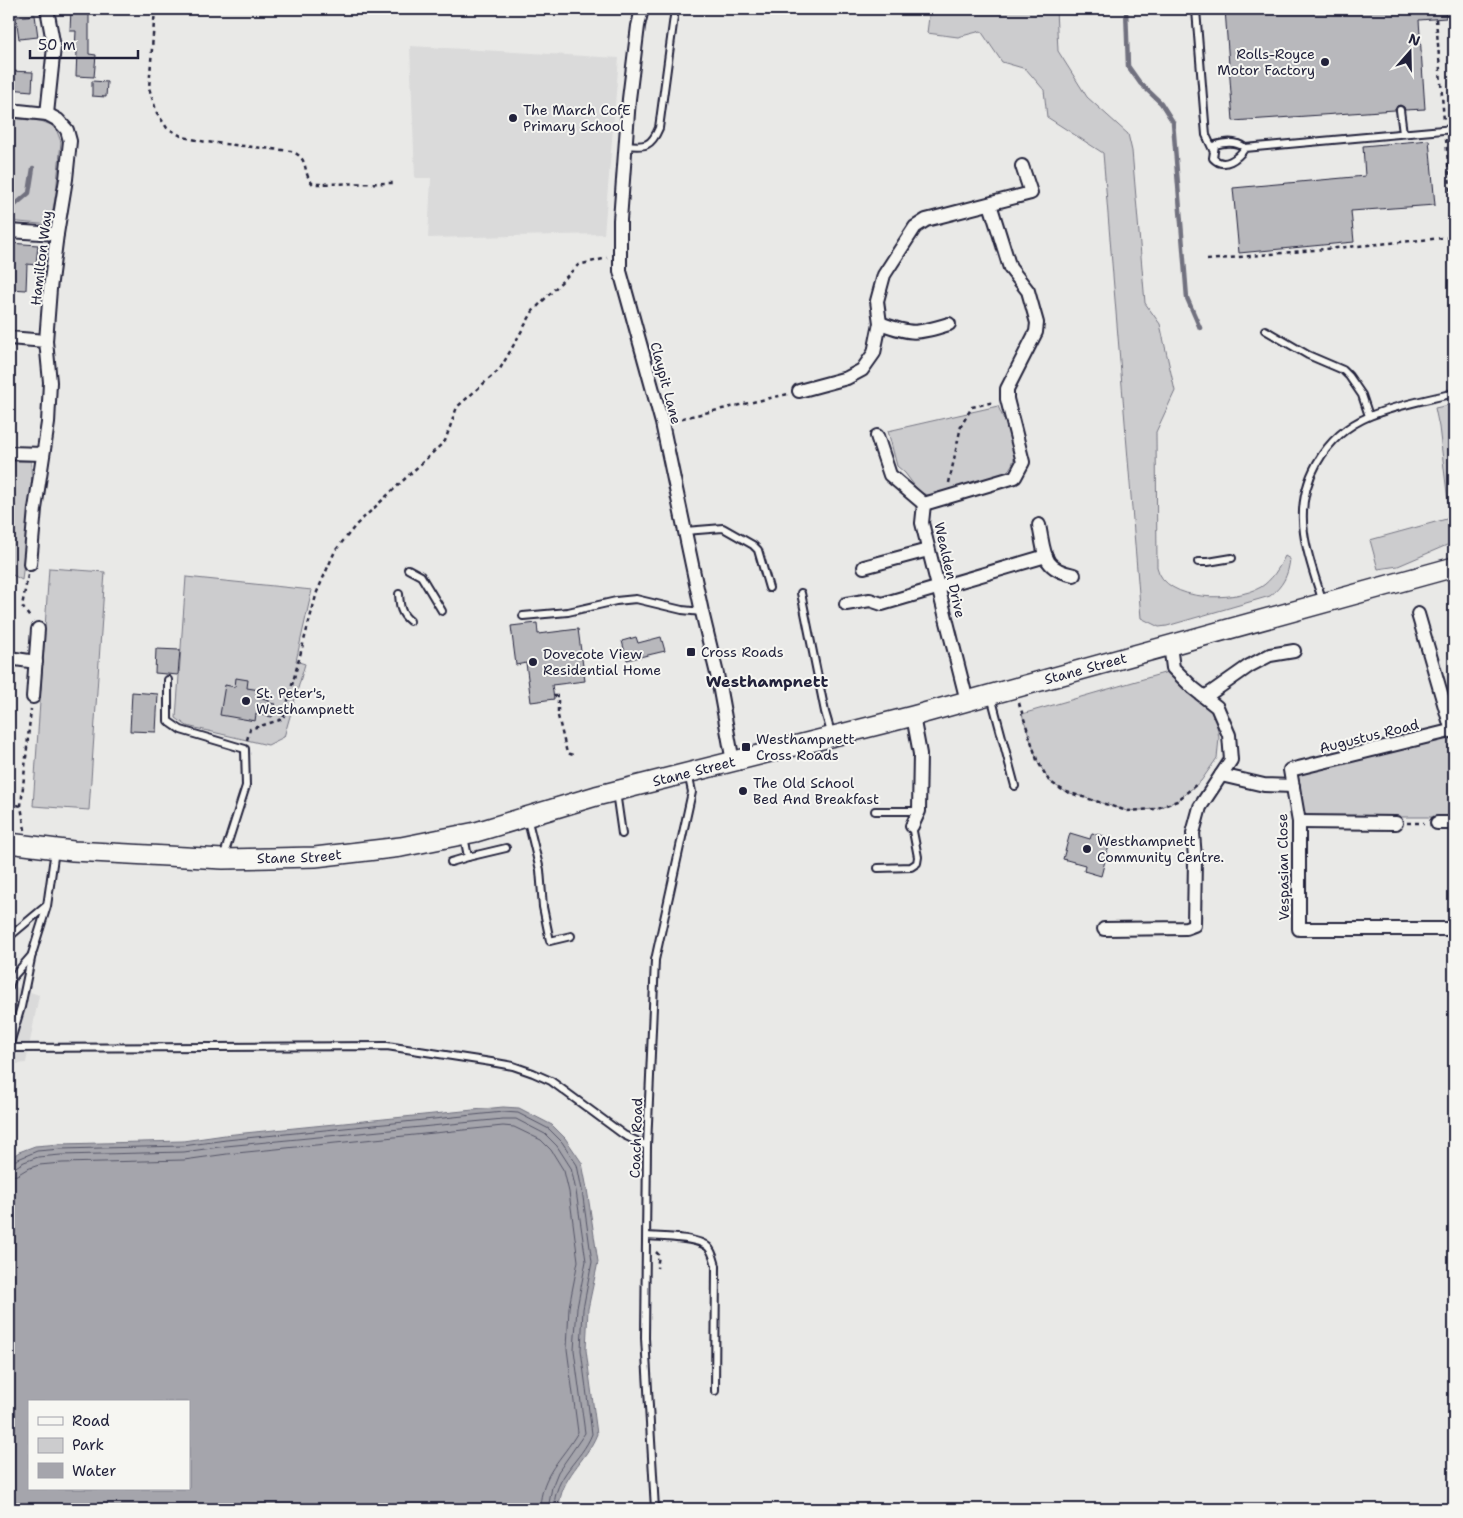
<svg xmlns="http://www.w3.org/2000/svg" width="1463" height="1518" font-family="'Shantell Sans',sans-serif">
<rect width="100%" height="100%" fill="#e9e9e7"/>
<filter id="ink" filterUnits="userSpaceOnUse"><feTurbulence type="fractalNoise" baseFrequency=".02" numOctaves="2"/><feDisplacementMap in="SourceGraphic" scale="10" xChannelSelector="R" yChannelSelector="G"/><feConvolveMatrix kernelMatrix="1 2 1 2 8 2 1 2 1" color-interpolation-filters="sRGB"/></filter>
<g filter="url(#ink)">
<g fill="#dadada">
<polygon points="410,46 619,58 604,234 428,238 431,178 415,178"/>
<polygon points="9,985 39,995 26,1063 9,1065"/>
</g>
<g fill="#ccccce" stroke="#777784">
<path d="M930 9H1056L1058 51 1087 97 1128 134 1132 151 1145 303 1160 324 1175 391 1156 432 1157 567C1165 603 1235 602 1261 587 1272 580 1279 568 1285 556L1290 559C1288 576 1283 586 1270 596L1167 626 1159 627 1141 618 1103 153 1047 117 1044 90 1026 69 1002 62 981 31 958 37 927 33Z"/>
<polygon points="9,118 41,121 51,125 57,131 61,142 56,193 50,225 9,221"/>
<polygon points="1454,404 1454,430 1452,431 1454,451 1454,542 1398,566 1378,569 1370,540 1450,518 1439,427 1435,408"/>
<path d="M998 406C1008 431 1028 456 1002 476L932 496 920 493 905 473 897 466 888 431Z"/>
<polygon points="9,461 31,461 32,491 22,580 9,573"/>
<polygon points="49,568 105,572 89,810 33,806"/>
<polygon points="186,577 312,590 296,661 305,664 284,737 268,745 187,726 176,718"/>
<polygon points="1171,671 1208,705 1216,720 1219,738 1217,758 1201,781 1177,801 1155,809 1127,811 1064,791 1049,781 1037,760 1022,714"/>
<polygon points="1454,734 1454,817 1303,817 1295,773"/>
</g>
<path fill="#a5a5ac" stroke="#71717f" fill-rule="evenodd" d="M503 1107 519 1108 552 1125 565 1138 582 1163 587 1189 598 1262 588 1309 586 1350 597 1434C586 1462 560 1476 559 1509H9V1159L19 1152 35 1146 60 1144 183 1141 225 1135ZM29 1402H189V1489H29Z"/>
<g fill="none" stroke-linecap="round" stroke-linejoin="round">
<g stroke="#565668" stroke-width="1">
<path d="M9 1163 37 1151 61 1149 183 1146 226 1140 503 1112 518 1113 549 1129 562 1142 577 1165 582 1190 592 1262 583 1309 581 1350 592 1434C581 1462 554 1474 554 1509"/>
<polyline points="9,1169 14,1168 24,1162 38,1157 61,1155 184,1152 226,1146 503,1119 516,1119 545,1134 557,1146 571,1168 576,1191 586,1261 577,1308 574,1350 585,1433 558,1472 552,1487 548,1509"/>
<path d="M9 1176 17 1175 27 1169 39 1165 62 1163 184 1160 227 1154 503 1126 514 1127 541 1140 551 1150 564 1171 569 1192 578 1261 569 1307 567 1349 578 1432C562 1460 541 1473 540 1509"/>
</g>
<g stroke="#71717f" stroke-width="4.5">
<polyline points="1126,9 1128,66 1140,83 1161,103 1173,122 1187,298 1200,328"/>
<polyline points="9,210 29,193 33,168"/>
</g>
</g>
<g fill="#b8b8bc" stroke="#22223b">
<polygon points="71,9 89,9 89,54 96,55 94,77 76,76 77,51 75,51 76,31 70,31"/>
<polygon points="1225,9 1446,9 1446,18 1419,20 1425,109 1405,110 1404,107 1400,105 1397,106 1395,110 1233,121"/>
<polygon points="35,15 38,37 19,39 16,17"/>
<polygon points="9,71 33,72 32,91 9,89"/>
<polygon points="92,81 107,82 106,97 92,96"/>
<polygon points="1429,140 1435,205 1351,211 1354,242 1239,253 1233,188 1365,176 1363,146"/>
<polygon points="9,243 38,245 36,265 27,264 26,290 11,289 13,266 9,266"/>
<polygon points="537,623 538,634 578,629 585,681 552,685 554,699 531,702 526,663 516,665 511,626"/>
<polygon points="636,637 638,643 661,637 665,651 627,660 622,641"/>
<polygon points="156,649 180,650 178,675 155,673"/>
<polygon points="236,678 248,680 247,688 260,690 259,697 269,700 269,703 275,704 272,717 256,714 255,721 220,715 225,685 235,687"/>
<polygon points="132,692 158,694 156,732 130,731"/>
<polygon points="1070,833 1090,839 1092,833 1111,838 1101,876 1084,871 1085,865 1063,859"/>
</g>
<g fill="none" stroke-linecap="round" stroke-linejoin="round">
<g stroke="#22223b" stroke-width="10">
<g id="lane">
<polyline points="1196,10 1206,135 1213,150"/>
<polyline points="1400,110 1403,133"/>
<path d="M626 145C645 147 651 147 659 128L675 9"/>
<path d="M1245 148C1238 158 1224 170 1213 158L1215 145C1225 142 1237 141 1245 148L1454 129"/>
<polyline points="1265,330 1308,355 1343,370 1349,376 1362,395 1369,416"/>
<polyline points="685,531 723,528 753,545 758,550 769,588"/>
<polyline points="1198,562 1208,562 1232,558"/>
<polyline points="408,569 421,576 442,611"/>
<polyline points="801,593 825,712 832,736"/>
<path d="M399 594C400 606 400 613 410 621"/>
<path d="M1323 602C1316 580 1307 556 1304 533 1297 483 1324 435 1370 416 1396 405 1427 400 1454 393"/>
<polyline points="523,616 568,612 616,601 636,599 682,610 702,612"/>
<polyline points="168,680 168,721 181,730 245,749 246,786 223,858"/>
<polyline points="991,696 1015,786"/>
<polyline points="616,792 622,834"/>
<polyline points="875,811 919,811"/>
<polyline points="527,817 540,870 543,907 550,941 571,936"/>
<polyline points="464,836 468,857 506,848"/>
<polyline points="451,862 468,857"/>
<polyline points="878,868 911,867 917,863 918,857 912,826"/>
<polyline points="9,937 46,906"/>
<polyline points="9,987 12,978 32,955"/>
<polyline points="9,1047 21,1007 32,954 47,906 55,850"/>
<polyline points="9,1048 387,1046 491,1062 513,1066 533,1073 551,1081 624,1135 647,1146"/>
<path d="M647 1236C662 1237 698 1237 708 1247 713 1252 714 1259 716 1266L715 1391"/>
<polyline points="655,1509 645,1338 647,1146 655,960 692,792 688,773"/>
</g>
</g>
<g stroke="#22223b" stroke-width="16">
<g id="street">
<polyline points="47,9 54,47 47,114"/>
<polyline points="642,9 638,26 629,99 620,220 620,271 662,423 702,612 717,674 733,762"/>
<polyline points="9,110 47,114 58,120 67,130 70,141 66,179 57,234 50,289 46,341 50,382 48,423 35,509 30,564"/>
<polyline points="9,231 57,234"/>
<path d="M880 323C912 335 916 334 949 324"/>
<polyline points="9,338 46,341"/>
<polyline points="799,391 847,378 862,370 874,353 880,323 877,301 884,275 915,227 926,220 1031,193 1022,166"/>
<polyline points="877,436 890,475 924,504"/>
<polyline points="9,453 43,454"/>
<polyline points="924,504 1015,477 1023,462 1007,399 1007,389 1036,332 1037,323 1028,291 1010,268 990,204"/>
<polyline points="924,504 922,523 967,701"/>
<path d="M1039 525C1045 554 1042 569 1074 575"/>
<polyline points="864,567 928,550"/>
<polyline points="846,604 870,600 882,604 1046,556"/>
<polyline points="1418,614 1452,731"/>
<polyline points="9,658 36,662"/>
<polyline points="33,697 38,629"/>
<polyline points="1205,697 1249,666 1270,655 1294,651"/>
<polyline points="1454,730 1290,770 1299,822 1299,929 1454,929"/>
<polyline points="1221,775 1264,785 1293,786"/>
<polyline points="1299,822 1396,823"/>
<polyline points="1437,823 1454,823"/>
<polyline points="912,826 919,811 920,754 913,716"/>
<polyline points="1104,929 1186,928 1194,925 1195,858 1193,833 1200,807 1231,760 1229,735 1217,707 1193,688 1173,668 1170,645"/>
</g>
</g>
<g stroke="#22223b" stroke-width="22">
<g id="secondary">
<path id="s1" d="M9 843 73 851 223 859 315 857 401 847 476 832 596 796 913 716 1454 567"/>
</g>
</g>
<g stroke="#22223b" stroke-width="2.5" stroke-dasharray="4 4" stroke-linecap="butt">
<path d="M155 9 149 88 157 113 167 128 183 137 206 142 291 151C311 159 301 172 313 184L394 183"/>
<polyline points="1436,19 1444,121"/>
<polyline points="1446,139 1454,235"/>
<polyline points="1207,260 1454,237"/>
<polyline points="674,420 788,394"/>
<polyline points="949,483 961,426 972,407 994,402"/>
<polyline points="28,575 22,606 31,619"/>
<polyline points="554,696 558,696 558,716 567,753 576,756"/>
<polyline points="1019,703 1037,760 1049,781 1064,791 1127,811 1155,809 1177,801 1198,783"/>
<polyline points="247,740 250,729 283,719 317,592 335,551 356,525 445,441 457,407 500,369 533,311 578,265 607,258"/>
<polyline points="9,803 21,806"/>
<polyline points="1407,823 1424,823"/>
<polyline points="25,830 21,806 31,709"/>
<polyline points="656,1252 659,1255 657,1268"/>
</g>
<use href="#lane" stroke="#f6f6f2" stroke-width="6"/>
<use href="#street" stroke="#f6f6f2" stroke-width="12"/>
<use href="#secondary" stroke="#f6f6f2" stroke-width="19"/>
</g>
</g>
<g fill="#22223b" stroke="#f6f6f2" stroke-width="2">
<circle cx="1325" cy="62" r="5"/>
<circle cx="513" cy="118" r="5"/>
<rect x="686" y="647" width="10" height="10" rx="2.5"/>
<circle cx="533" cy="662" r="5"/>
<circle cx="246" cy="701" r="5"/>
<rect x="741" y="742" width="10" height="10" rx="2.5"/>
<circle cx="743" cy="791" r="5"/>
<circle cx="1087" cy="849" r="5"/>
</g>
<g text-anchor="middle" dominant-baseline="central" stroke-width="4" stroke-linejoin="round" paint-order="stroke">
<g font-size="14" fill="#22223b" stroke="#f6f6f2" text-anchor="start">
<text x="1315" y="54" text-anchor="end">Rolls-Royce<tspan x="1315" dy="16">Motor Factory</tspan></text>
<text x="523" y="110">The March CofE<tspan x="523" dy="16">Primary School</tspan></text>
<text x="701" y="652">Cross Roads</text>
<text x="543" y="654">Dovecote View<tspan x="543" dy="16">Residential Home</tspan></text>
<text x="256" y="693">St. Peter's,<tspan x="256" dy="16">Westhampnett</tspan></text>
<text x="756" y="739">Westhampnett<tspan x="756" dy="16">Cross Roads</tspan></text>
<text x="753" y="783">The Old School<tspan x="753" dy="16">Bed And Breakfast</tspan></text>
<text x="1097" y="841">Westhampnett<tspan x="1097" dy="16">Community Centre.</tspan></text>
</g>
<g font-size="14" fill="#22223b" stroke="#f6f6f2">
<text transform="translate(41 258) rotate(-83)">Hamilton Way</text>
<text transform="translate(666 383) rotate(75)">Claypit Lane</text>
<text transform="translate(950 570) rotate(77)">Wealden Drive</text>
<text stroke="none"><textPath href="#s1" startOffset="1101">Stane Street</textPath></text>
<text transform="translate(1369 736) rotate(-14)">Augustus Road</text>
<text stroke="none"><textPath href="#s1" startOffset="696">Stane Street</textPath></text>
<text stroke="none"><textPath href="#s1" startOffset="291">Stane Street</textPath></text>
<text transform="translate(1283 867) rotate(-91)">Vespasian Close</text>
<text transform="translate(636 1138) rotate(-88)">Coach Road</text>
</g>
<g font-size="16" font-weight="bold" fill="#22223b" stroke="#f6f6f2">
<text x="767" y="681">Westhampnett</text>
</g>
</g>
<rect width="1463" height="1518" fill="none" stroke="#f6f6f2" stroke-width="30"/>
<rect x="15" y="15" width="1433" height="1488" fill="none" stroke="#22223b" stroke-width="2" filter="url(#ink)"/>
<rect x="28" y="1400" width="162" height="90" fill="#f6f6f2" stroke="#a1a1a9"/>
<rect x="38" y="1417" width="25" height="8" fill="#f6f6f2" stroke="#a1a1a9"/>
<text x="72" y="1426" font-size="15" fill="#22223b">Road</text>
<rect x="38" y="1438" width="25" height="15" fill="#ccccce" stroke="#a1a1a9"/>
<text x="72" y="1450" font-size="15" fill="#22223b">Park</text>
<rect x="38" y="1463" width="25" height="15" fill="#a5a5ac" stroke="#a1a1a9"/>
<text x="72" y="1476" font-size="15" fill="#22223b">Water</text>
<g transform="translate(1410 52) rotate(20)" stroke="#f6f6f2" stroke-width="4" paint-order="stroke">
<path d="M0-4L9 19L0 12L-9 19Z" fill="#22223b"/>
<text y="-8" font-size="14" font-weight="bold" text-anchor="middle" fill="#22223b">N</text>
</g>
<path d="M30 50v8h108v-8" fill="none" stroke="#22223b" stroke-width="2.5"/>
<text x="38" y="50" font-size="15" fill="#22223b" stroke="#f6f6f2" stroke-width="4" paint-order="stroke">50 m</text>
</svg>
